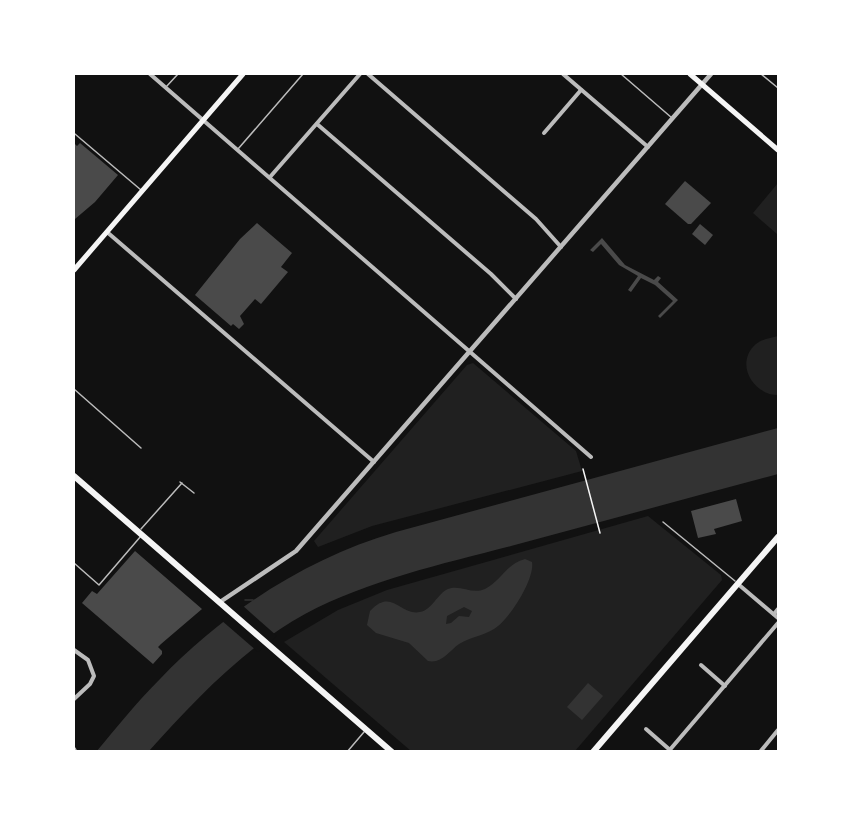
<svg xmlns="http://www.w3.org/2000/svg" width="852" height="825" font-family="Figtree,sans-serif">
<rect width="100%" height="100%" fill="#111"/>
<g fill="#202020">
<polygon points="778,183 778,233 777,234 753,213"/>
<path d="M778 336V395C753 395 734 363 756 344 762 339 771 338 778 336Z"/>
<polygon points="473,363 576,451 582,471 372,526 318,547 314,541 467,365"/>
<polygon points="648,516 721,575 722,580 575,751 411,751 284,642 338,610 387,590"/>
</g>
<g fill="#333" fill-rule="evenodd">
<path d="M778 428V474C689 498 600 522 511 546 442 564 369 580 305 614 246 646 193 702 149 751L96 752C117 727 137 702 160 679 224 612 307 558 396 532Z"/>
<path d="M525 559 532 562C535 579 509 620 494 629 483 636 470 637 459 644 449 651 442 664 428 661L409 643 376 633 367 625 370 611C392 587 400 616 420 612 432 610 437 594 448 589 460 584 472 595 485 589 501 581 506 564 525 559ZM464 607 472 611 469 617 459 616 451 623 446 624 447 616Z"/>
<polygon points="588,683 603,696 582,720 567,707"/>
</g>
<polygon fill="#111" points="242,605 277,636 258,652 221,620"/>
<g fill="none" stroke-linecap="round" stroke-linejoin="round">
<polyline stroke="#333" stroke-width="1.5" points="245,600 253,600"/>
</g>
<g fill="#4a4a4a">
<polygon points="74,143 77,146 80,143 118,175 95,202 75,219"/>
<polygon points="685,181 711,203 691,224 688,224 665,204"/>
<polygon points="257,223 292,253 281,267 288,272 261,304 255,299 240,316 244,324 239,329 233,324 231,326 195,295 240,239"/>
<polygon points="700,224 713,235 705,245 692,234"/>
<polygon points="602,238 625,265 654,280 658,276 661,278 658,282 678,300 660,318 658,316 673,301 655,285 641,278 631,292 628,290 638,276 619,265 601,244 593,252 590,250"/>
<polygon points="736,499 742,521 714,529 716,534 698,538 691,511"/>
<polygon points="135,551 202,609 161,644 158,647 162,651 162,654 153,664 82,603 92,591 97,594"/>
</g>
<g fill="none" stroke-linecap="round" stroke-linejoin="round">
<polyline stroke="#f5f5f5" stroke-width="1.5" points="583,469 600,533"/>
<g stroke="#bcbcbc" stroke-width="1.5">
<polyline points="621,74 672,118"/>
<polyline points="761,74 778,88"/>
<polyline points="166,87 178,74"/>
<polyline points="75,134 141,190"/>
<polyline points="238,149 303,74"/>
<polyline points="74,389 141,448"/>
<polyline points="180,482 194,493"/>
<polyline points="663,522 735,581"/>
<polyline points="141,529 182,483"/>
<polyline points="74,563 99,585 141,536"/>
<polyline points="347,752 364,732"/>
</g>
<g stroke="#bcbcbc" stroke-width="4">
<polyline points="150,74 591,457"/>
<polyline points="368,74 536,219 561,247"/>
<polyline points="563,74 648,147"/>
<polyline points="317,124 491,274 516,299"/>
<polyline points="544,133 581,90"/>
<polyline points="270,177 360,74"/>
<polyline points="107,232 374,462"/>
<polyline points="738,584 778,618"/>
<polyline points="774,614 778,609"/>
<polyline points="74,650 88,660 94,676 90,684 74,699"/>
<polyline points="701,665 725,686"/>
<polyline points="646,729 670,750"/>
<polyline points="74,749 75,751"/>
<polyline points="668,752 778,623"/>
<polyline points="760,752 778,730"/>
</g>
<polyline stroke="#bcbcbc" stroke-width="4.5" points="220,602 296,551 711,74"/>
<g stroke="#f5f5f5" stroke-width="5">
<polyline points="690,74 778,150"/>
<polyline points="74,270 243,74"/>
</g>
<g stroke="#f5f5f5" stroke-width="6">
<polyline points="74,476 392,752"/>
<polyline points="593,752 778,537"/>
</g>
</g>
<rect width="852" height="825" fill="none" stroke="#ffffff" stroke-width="150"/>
</svg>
